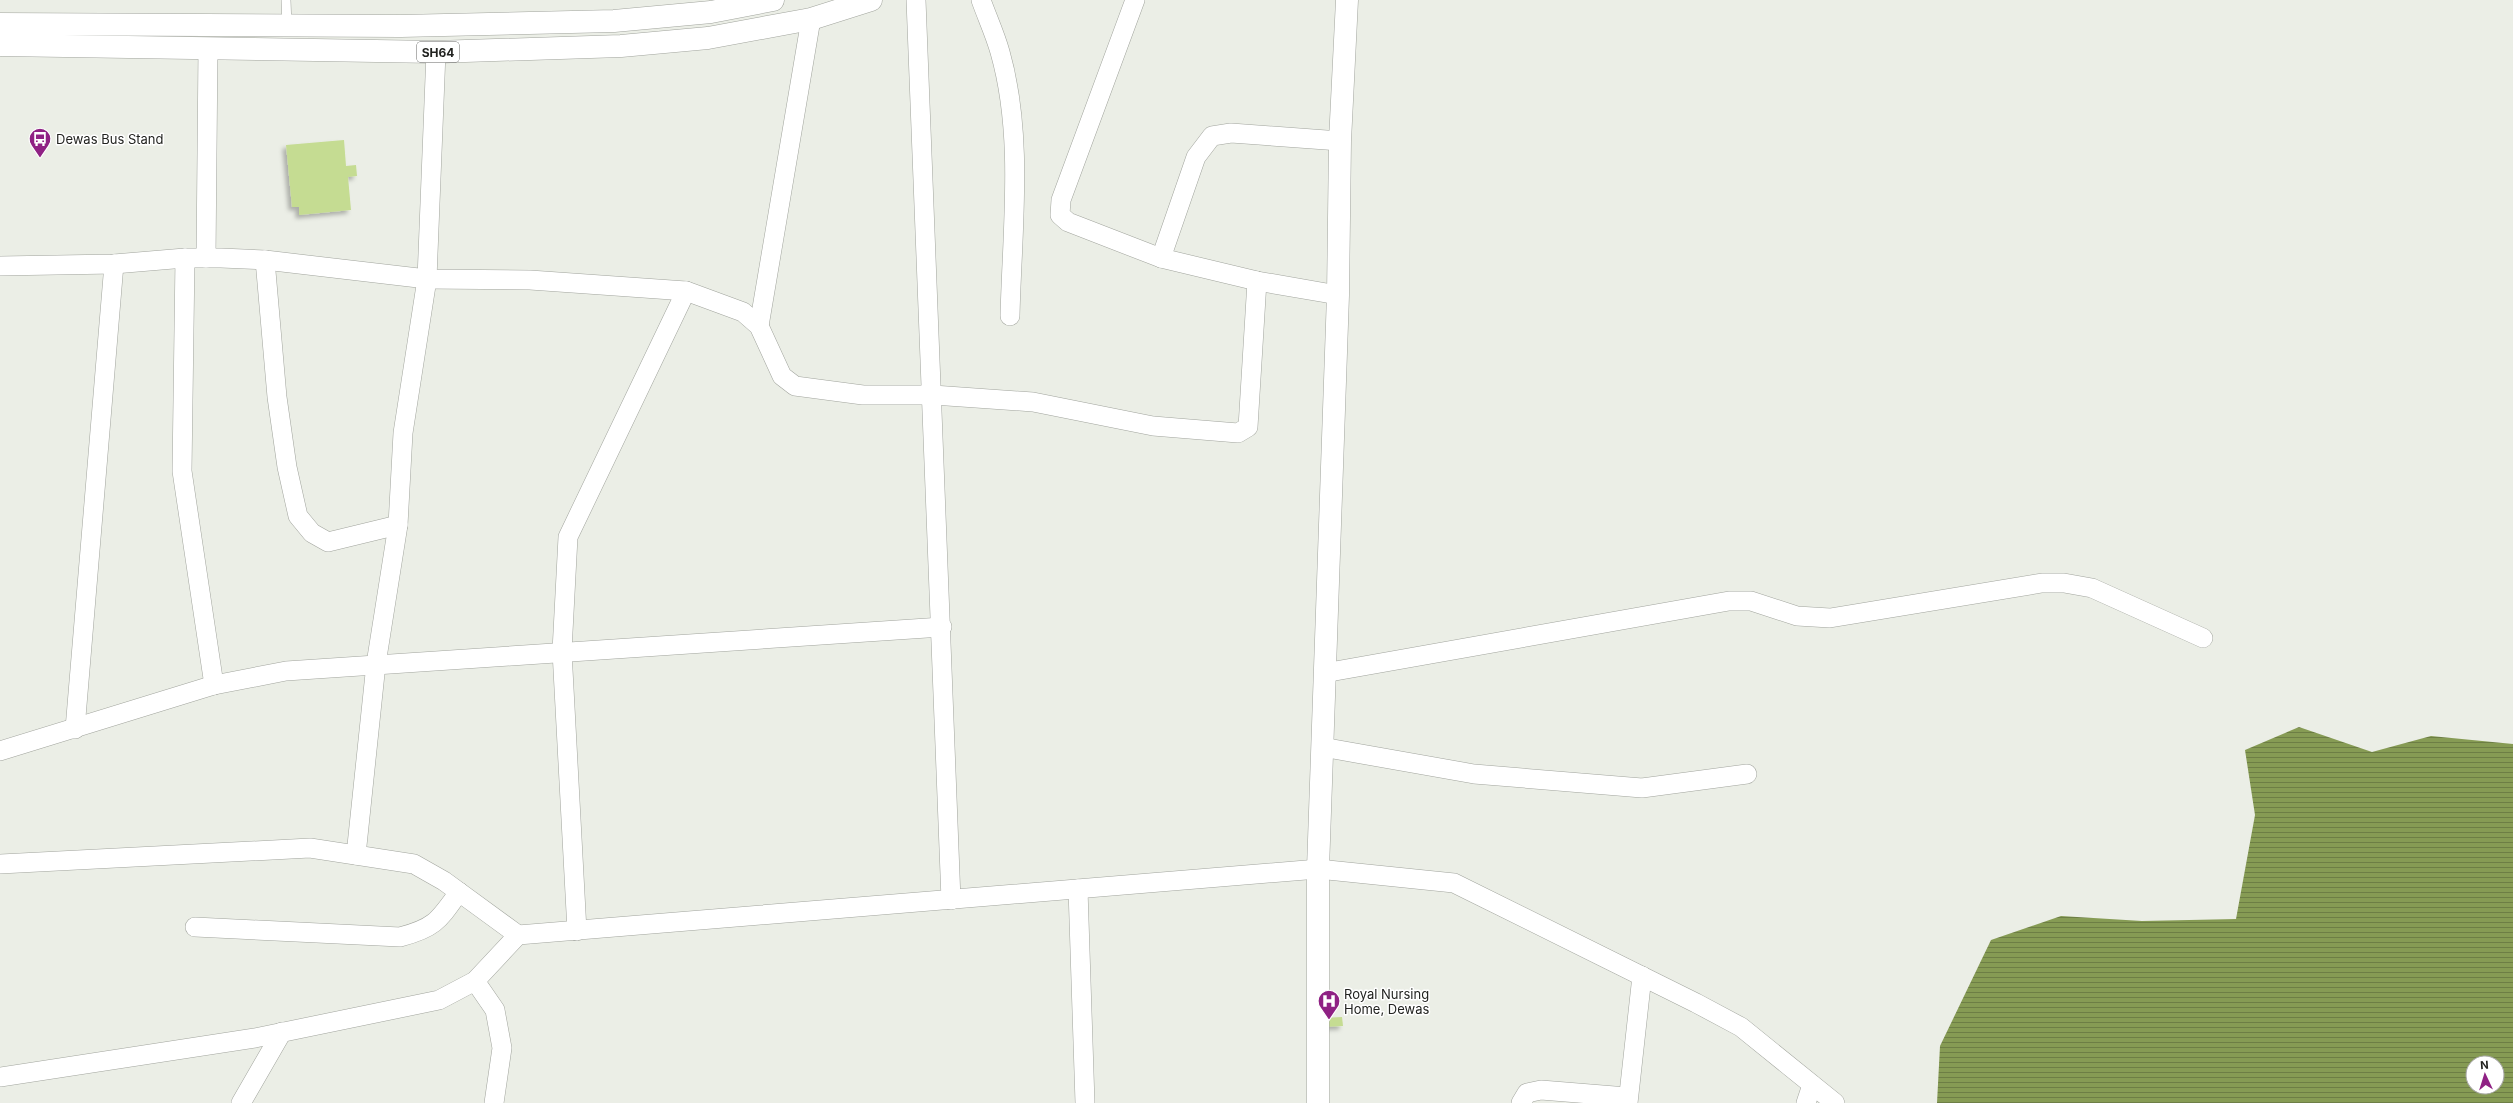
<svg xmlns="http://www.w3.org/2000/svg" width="2513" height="1103" font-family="Inter,sans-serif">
<defs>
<pattern id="water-rules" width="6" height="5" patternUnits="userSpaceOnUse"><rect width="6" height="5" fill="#869b54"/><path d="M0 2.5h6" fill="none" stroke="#6d7e45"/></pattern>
<filter id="shadow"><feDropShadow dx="-3.5" dy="3.5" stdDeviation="2" flood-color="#0004"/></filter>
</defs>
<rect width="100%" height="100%" fill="#ebeee6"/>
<path fill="url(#water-rules)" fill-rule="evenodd" d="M2299 727 2372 752 2431 736 2513 744V1103H1937L1940 1046 1991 940 2061 916 2142 921 2236 919 2255 815 2245 750ZM2473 1063H2497V1087H2473Z"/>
<g fill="#c5dc92" filter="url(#shadow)">
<polygon points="344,140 346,166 356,165 357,176 348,177 351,210 299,215 299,207 292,207 286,145"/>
<polygon points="1342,1017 1343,1026 1323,1027 1323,1018"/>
</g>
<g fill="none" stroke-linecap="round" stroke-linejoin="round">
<g stroke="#a1a49d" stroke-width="10">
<polyline id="lane" points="286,0 287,26"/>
</g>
<g stroke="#a1a49d" stroke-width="20">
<g id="street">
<polyline points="916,0 951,900"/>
<path d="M981 0C987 17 995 34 1000 52 1024 136 1012 230 1010 316"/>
<polyline points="1135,0 1061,200 1060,215 1068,222 1161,258 1257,281 1338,295"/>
<polyline points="185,258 182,471 214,685"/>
<polyline points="206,258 208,48"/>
<polyline points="1161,258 1196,157 1212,136 1231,133 1340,141"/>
<polyline points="265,260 277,397 287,467 298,516 312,533 328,542 398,525"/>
<polyline points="0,266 114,264 185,258 221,258 265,260 427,279 530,280 686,291 743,312 759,326 782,376 795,386 863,395 933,395 1033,402 1153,426 1238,433 1248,427 1257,281"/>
<polyline points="759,326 811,19"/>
<polyline points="1324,673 1729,601 1751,601 1797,616 1830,618 2042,583 2064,583 2092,588 2203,638"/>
<polyline points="75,729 114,264"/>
<polyline points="1322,747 1474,774 1642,788 1747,774"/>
<polyline points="0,751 214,685 286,671 942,627"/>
<polyline points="356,855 376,664 398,525 403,433 427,279 436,52"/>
<polyline points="0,864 310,848 414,864 444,881 518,935"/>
<polyline points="1078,889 1085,1103"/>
<path d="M195 927 400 937C435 928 439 920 459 892"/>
<polyline points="577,931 562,651 568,537 686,291"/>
<polyline points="475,981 495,1010 502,1048 494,1103"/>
<polyline points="0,1077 255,1038 439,1000 475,981 518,935 1318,869 1454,883 1696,1003 1741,1027 1835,1103"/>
<polyline points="241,1103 282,1032"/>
<polyline points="1521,1103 1527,1093 1541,1090 1627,1097"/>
<polyline points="1628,1103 1642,976"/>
<polyline points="1806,1103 1812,1085"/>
</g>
</g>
<g stroke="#a1a49d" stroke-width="23">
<polyline id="secondary" points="1318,1103 1318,869 1338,295 1340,141 1347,0"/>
</g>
<g stroke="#a1a49d" stroke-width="23">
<g id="primary">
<polyline points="0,24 401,26 614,21 711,12 773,0"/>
<polyline points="0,45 436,52 621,46 708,38 811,19 871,0"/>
</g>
</g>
<use href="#lane" stroke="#fff" stroke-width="9"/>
<use href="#street" stroke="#fff" stroke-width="19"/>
<use href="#secondary" stroke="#fff" stroke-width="22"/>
<use href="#primary" stroke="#fff" stroke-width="22"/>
</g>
<defs>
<g id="bus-pin" transform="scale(1.15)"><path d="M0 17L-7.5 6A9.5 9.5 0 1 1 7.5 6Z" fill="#8f2184" stroke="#fff"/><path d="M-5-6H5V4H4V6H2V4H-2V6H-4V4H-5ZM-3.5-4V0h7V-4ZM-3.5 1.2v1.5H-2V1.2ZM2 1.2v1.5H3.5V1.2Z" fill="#fff"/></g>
<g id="hospital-pin" transform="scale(1.15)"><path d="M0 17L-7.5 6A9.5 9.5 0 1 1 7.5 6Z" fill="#8f2184" stroke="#fff"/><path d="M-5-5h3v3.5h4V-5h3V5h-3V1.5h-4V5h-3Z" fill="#fff"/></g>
</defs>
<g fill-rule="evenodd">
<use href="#bus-pin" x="40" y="139"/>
<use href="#hospital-pin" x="1329" y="1001"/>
</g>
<g text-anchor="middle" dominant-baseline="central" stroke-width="3" stroke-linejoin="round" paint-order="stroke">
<rect fill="#fff" stroke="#646563" stroke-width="1" x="417" y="42" width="42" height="20" rx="3"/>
<g font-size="12" font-weight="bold" fill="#222320">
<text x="438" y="52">SH64</text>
</g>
<g font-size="13" fill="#222320" stroke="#fff" text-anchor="start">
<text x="56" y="139">Dewas Bus Stand</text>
<text x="1344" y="994">Royal Nursing<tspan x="1344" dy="15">Home, Dewas</tspan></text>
</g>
</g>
<g transform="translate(2485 1075) rotate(356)"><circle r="19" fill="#ffffff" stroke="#a7a7a6"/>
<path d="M0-3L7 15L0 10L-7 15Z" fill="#8f2184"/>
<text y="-6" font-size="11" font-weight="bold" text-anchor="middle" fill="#222320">N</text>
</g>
</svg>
